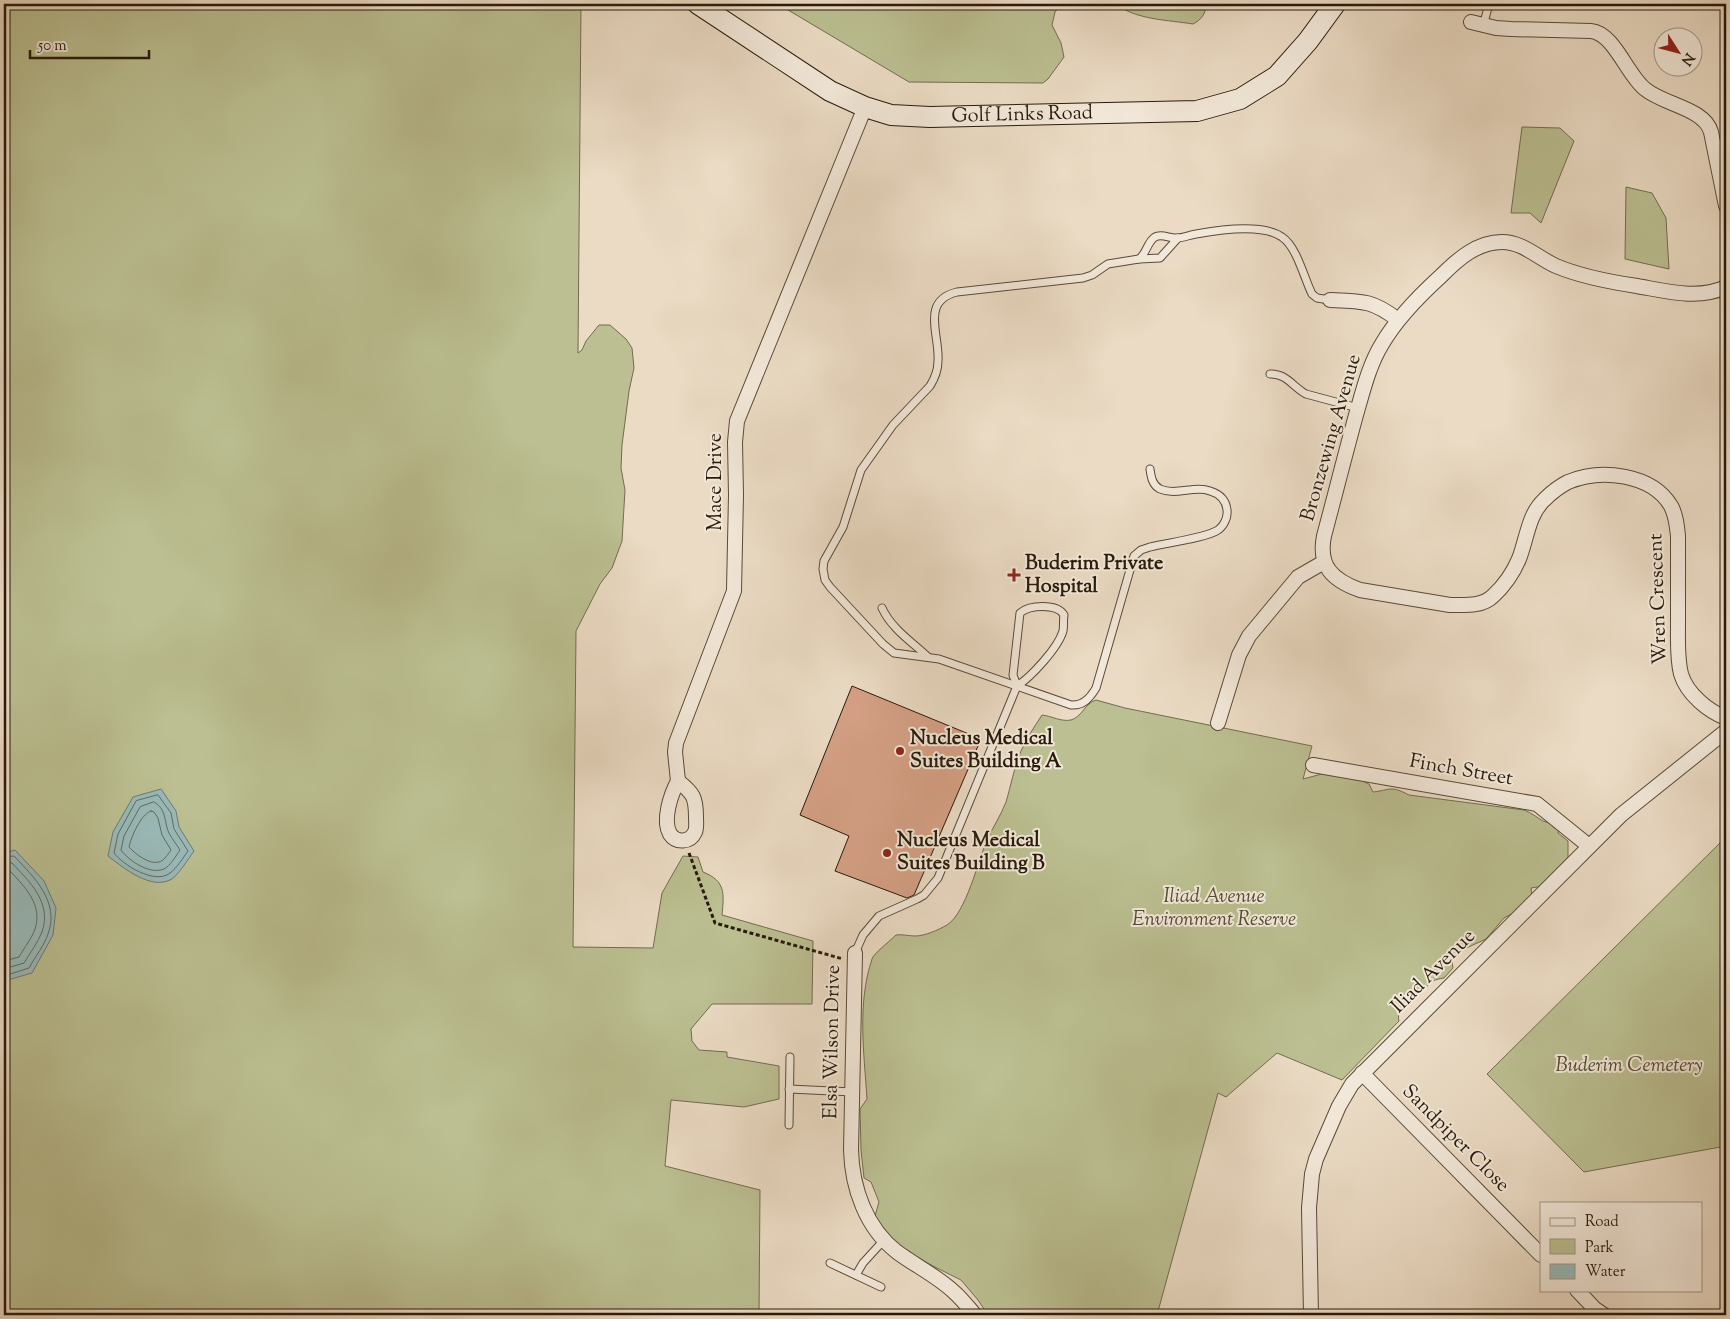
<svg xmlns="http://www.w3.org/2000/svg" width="1730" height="1319" font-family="'Sorts Mill Goudy',serif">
<rect width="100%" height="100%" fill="#ebdbc4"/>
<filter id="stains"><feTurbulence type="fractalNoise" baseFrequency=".004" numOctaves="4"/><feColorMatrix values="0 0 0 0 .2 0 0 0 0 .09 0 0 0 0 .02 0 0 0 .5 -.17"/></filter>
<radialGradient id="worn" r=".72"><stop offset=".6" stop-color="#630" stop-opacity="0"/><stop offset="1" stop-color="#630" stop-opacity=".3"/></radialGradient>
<g fill="#bbbf91" stroke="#726c4e">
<path d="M4 4H581L578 353 582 350 586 341 599 325H610L626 339 632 348 634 368 629 391 622 445 621 468 625 490 622 541 612 568 600 584 576 631 573 947 653 948 662 893 683 856 698 857 703 872C726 881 724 894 722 915L813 941 812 1004H712L691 1029 692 1041 699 1050 727 1052V1057L779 1066V1099L744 1107 671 1100 665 1166 760 1190 759 1315H4Z"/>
<polygon points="778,4 1062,4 1055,12 1052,25 1061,43 1064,57 1048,79 1043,83 909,82"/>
<path d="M1116 4H1205C1207 13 1201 20 1193 24 1169 20 1136 20 1116 4Z"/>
<polygon points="1522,127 1560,128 1574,141 1541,223 1530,213 1511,213"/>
<polygon points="1626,187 1652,193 1666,218 1669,269 1625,259"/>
<path d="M1096 700 1125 708 1312 746 1303 779 1333 771 1356 778 1369 784 1373 792C1391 790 1390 785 1409 795L1524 810C1532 813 1536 817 1543 821 1548 823 1554 824 1560 826L1558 833 1568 841V857L1561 867 1543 886 1531 888 1532 896 1523 908 1504 918 1486 939 1462 950 1452 961 1453 968 1444 978C1440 979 1436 979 1433 981 1429 983 1427 987 1424 989 1413 995 1395 1006 1399 1021L1342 1080 1277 1053 1226 1097 1218 1093 1157 1315H988L978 1300 961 1280 909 1254 891 1240 875 1216 879 1202 871 1182 864 1178 861 1150 860 1109 867 1099C864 1052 857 1004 872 959 873 954 890 941 896 935 903 934 908 936 915 936 925 936 938 930 947 925 966 913 978 861 987 840 993 827 1001 815 1006 802 1011 785 1014 768 1021 751 1027 738 1034 727 1042 715 1052 716 1061 722 1071 720 1082 717 1085 703 1096 700Z"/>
<polygon points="1726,837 1726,1146 1584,1172 1487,1074"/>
</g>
<g fill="#99bab9" stroke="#6c7a73">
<path d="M161 789 176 811 179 827 194 851C189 858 178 875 172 879 151 891 124 868 108 856L113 832 133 797Z"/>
<polygon points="15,850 44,881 56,908 53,935 32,973 4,981 4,853"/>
</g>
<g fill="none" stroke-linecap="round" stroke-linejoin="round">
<g stroke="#606a62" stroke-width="1">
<path d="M158 795 171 813 174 829 188 851C183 858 177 868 170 873 155 885 123 865 114 853L118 834 136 801Z"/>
<path d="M154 802C167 809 164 823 169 833 172 839 177 845 180 850 176 856 170 866 164 869 150 875 129 861 121 850L124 836 140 807Z"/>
<path d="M151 811 154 812 158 818 162 835 171 850C168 854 164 861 159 862 150 865 135 854 129 847 131 837 141 814 151 811Z"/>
<path d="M4 857 14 856C34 877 60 902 48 934 44 946 35 957 29 968L4 976"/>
<path d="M4 863H12C30 882 52 903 42 932 38 942 30 953 24 963L4 969"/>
<path d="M4 871H10C25 887 43 905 35 929 32 938 24 948 19 957L4 961"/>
</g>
</g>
<polygon fill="#d5a085" stroke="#281a0b" points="852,686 981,739 914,895 907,898 835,871 849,836 800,815"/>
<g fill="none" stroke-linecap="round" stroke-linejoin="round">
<g stroke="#594a39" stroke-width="9">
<g id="service">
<polyline points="1483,26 1489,4"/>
<path d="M1139 259C1147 253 1147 242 1155 237 1162 233 1170 239 1177 238 1183 238 1189 235 1196 234 1218 230 1262 223 1282 237 1297 247 1304 278 1312 294L1317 298 1330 300"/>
<path d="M1270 374C1286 373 1293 387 1306 394L1358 408"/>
<path d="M1150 469C1151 476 1152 485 1160 489 1176 496 1195 485 1210 491 1220 494 1226 500 1227 510 1228 517 1224 526 1218 530 1206 538 1166 543 1150 547L1141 550 1134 556 1096 688C1090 698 1083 706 1071 705L939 659 894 653 883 644 830 587 825 580 823 569 824 561 843 527 861 470 893 425 930 386C935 378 938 371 938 361 940 335 920 301 957 292L1083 278 1092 275 1108 264 1139 259 1160 258 1178 238"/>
<path d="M882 608C891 628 912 642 927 656"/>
<path d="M855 953 863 935 879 916 917 899 924 895 938 878 1017 686C1031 677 1058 648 1063 631 1064 626 1063 620 1064 615 1057 603 1029 605 1020 613L1013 675 1017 686"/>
<polyline points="789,1089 853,1092"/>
<polyline points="789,1125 790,1057"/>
<polyline points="830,1263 881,1287"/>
<polyline points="856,1275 863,1263 884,1240"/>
</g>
</g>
<g stroke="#594a39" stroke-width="16">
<g id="minor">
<path d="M1471 22 1496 28 1511 29 1591 31C1614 33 1627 75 1645 89 1664 105 1704 108 1711 132L1726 206"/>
<path d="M1726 287C1698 300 1666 291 1637 286 1610 282 1582 277 1556 266 1538 258 1523 242 1502 242 1477 242 1458 259 1441 276 1419 296 1397 318 1382 344 1369 365 1363 391 1356 415 1345 455 1335 495 1324 536 1318 566 1332 580 1360 590L1450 605C1464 605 1482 607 1493 596 1504 586 1513 573 1519 559 1527 539 1528 515 1544 500 1551 493 1560 486 1568 482 1601 468 1652 474 1671 506 1676 515 1677 526 1678 536 1678 565 1678 595 1678 624 1678 640 1677 658 1681 674 1687 694 1708 711 1726 718"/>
<path d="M1330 300C1361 301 1373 300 1398 320"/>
<polyline points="1218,723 1239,655 1249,636 1298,577 1324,562"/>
<polyline points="1313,765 1537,804 1589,846"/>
<polyline points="678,781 675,752 676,743 734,591 736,495 735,442 737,421 865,107"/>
<path d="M678 781C693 793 696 797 696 817 696 822 697 828 695 832 690 843 676 843 670 834 662 820 671 794 678 781Z"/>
<path d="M855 953 851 1150C852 1188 866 1228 897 1252 916 1266 937 1276 954 1292 962 1299 968 1307 975 1315"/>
<polyline points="1362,1073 1541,1255"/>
<polyline points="1577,1290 1595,1309 1604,1315"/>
<polyline points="1311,1315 1309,1208 1312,1174 1316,1159 1339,1106 1352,1084 1621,815 1726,731"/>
</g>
</g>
<g stroke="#281a0b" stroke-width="22">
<g id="secondary">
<path id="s1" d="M698 4 830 91 865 107 891 115 930 117 1197 111 1240 99 1277 76 1308 41 1335 4"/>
</g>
</g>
<polyline stroke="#281a0b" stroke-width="3" stroke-dasharray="4 2.5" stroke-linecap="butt" points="689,853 715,923 843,959"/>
<use href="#service" stroke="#f2e8d9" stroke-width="7"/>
<use href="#minor" stroke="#f2e8d9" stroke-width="14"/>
<use href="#secondary" stroke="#f2e8d9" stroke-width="20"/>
</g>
<g fill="#8f2418" stroke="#f2e8d9" stroke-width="2">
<path d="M1011.5 567.5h5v5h5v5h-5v5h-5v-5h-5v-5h5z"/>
<circle cx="900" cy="751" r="5"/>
<circle cx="887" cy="853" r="5"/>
</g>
<g text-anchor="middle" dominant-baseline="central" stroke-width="4" stroke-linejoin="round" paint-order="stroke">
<g font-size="20" fill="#281a0b" stroke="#f2e8d9">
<text stroke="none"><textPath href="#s1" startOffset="355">Golf Links Road</textPath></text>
<text transform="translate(1332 438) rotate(-74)">Bronzewing Avenue</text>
<text transform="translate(716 482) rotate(-90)">Mace Drive</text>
<text transform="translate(1659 599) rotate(-92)">Wren Crescent</text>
<text transform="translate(1461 771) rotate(10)">Finch Street</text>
<text transform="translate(1434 972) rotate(-45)">Iliad Avenue</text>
<text transform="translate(833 1042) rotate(-89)">Elsa Wilson Drive</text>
<text transform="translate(1455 1139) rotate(45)">Sandpiper Close</text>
</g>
<g font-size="20" font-weight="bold" fill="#281a0b" stroke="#f2e8d9" text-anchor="start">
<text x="1025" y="564">Buderim Private<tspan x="1025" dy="23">Hospital</tspan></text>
<text x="910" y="739">Nucleus Medical<tspan x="910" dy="23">Suites Building A</tspan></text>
<text x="897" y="841">Nucleus Medical<tspan x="897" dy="23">Suites Building B</tspan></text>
</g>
<g font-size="20" font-style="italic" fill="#544c33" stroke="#f2e8d9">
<text x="1214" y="897">Iliad Avenue<tspan x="1214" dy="23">Environment Reserve</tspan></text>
<text x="1629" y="1066">Buderim Cemetery</text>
</g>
</g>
<rect width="1730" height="1319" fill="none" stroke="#ebdbc4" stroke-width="20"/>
<rect x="5" y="5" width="1720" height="1309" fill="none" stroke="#281a0b" stroke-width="2.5"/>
<rect x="10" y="10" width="1710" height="1299" fill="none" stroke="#281a0b"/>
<rect x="1540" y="1202" width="162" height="90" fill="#f2e8d9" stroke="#a19687"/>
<rect x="1550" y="1218" width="25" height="8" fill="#f2e8d9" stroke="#a19687"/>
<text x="1585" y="1226" font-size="15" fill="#281a0b">Road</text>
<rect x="1550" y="1239" width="25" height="15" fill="#bbbf91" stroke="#a19687"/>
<text x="1585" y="1252" font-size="15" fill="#281a0b">Park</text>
<rect x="1550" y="1264" width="25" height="15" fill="#99bab9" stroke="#a19687"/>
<text x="1585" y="1276" font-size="15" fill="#281a0b">Water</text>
<g transform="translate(1678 52) rotate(126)"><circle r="24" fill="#f2e8d9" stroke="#a19687"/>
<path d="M0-4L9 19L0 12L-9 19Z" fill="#8f2418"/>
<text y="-8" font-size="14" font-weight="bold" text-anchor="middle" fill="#281a0b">N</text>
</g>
<path d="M30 50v8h119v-8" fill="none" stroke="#281a0b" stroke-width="2.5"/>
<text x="38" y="50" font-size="15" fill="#281a0b" stroke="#f2e8d9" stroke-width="4" paint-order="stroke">50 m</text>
<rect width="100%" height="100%" filter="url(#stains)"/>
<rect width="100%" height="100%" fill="url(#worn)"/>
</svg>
